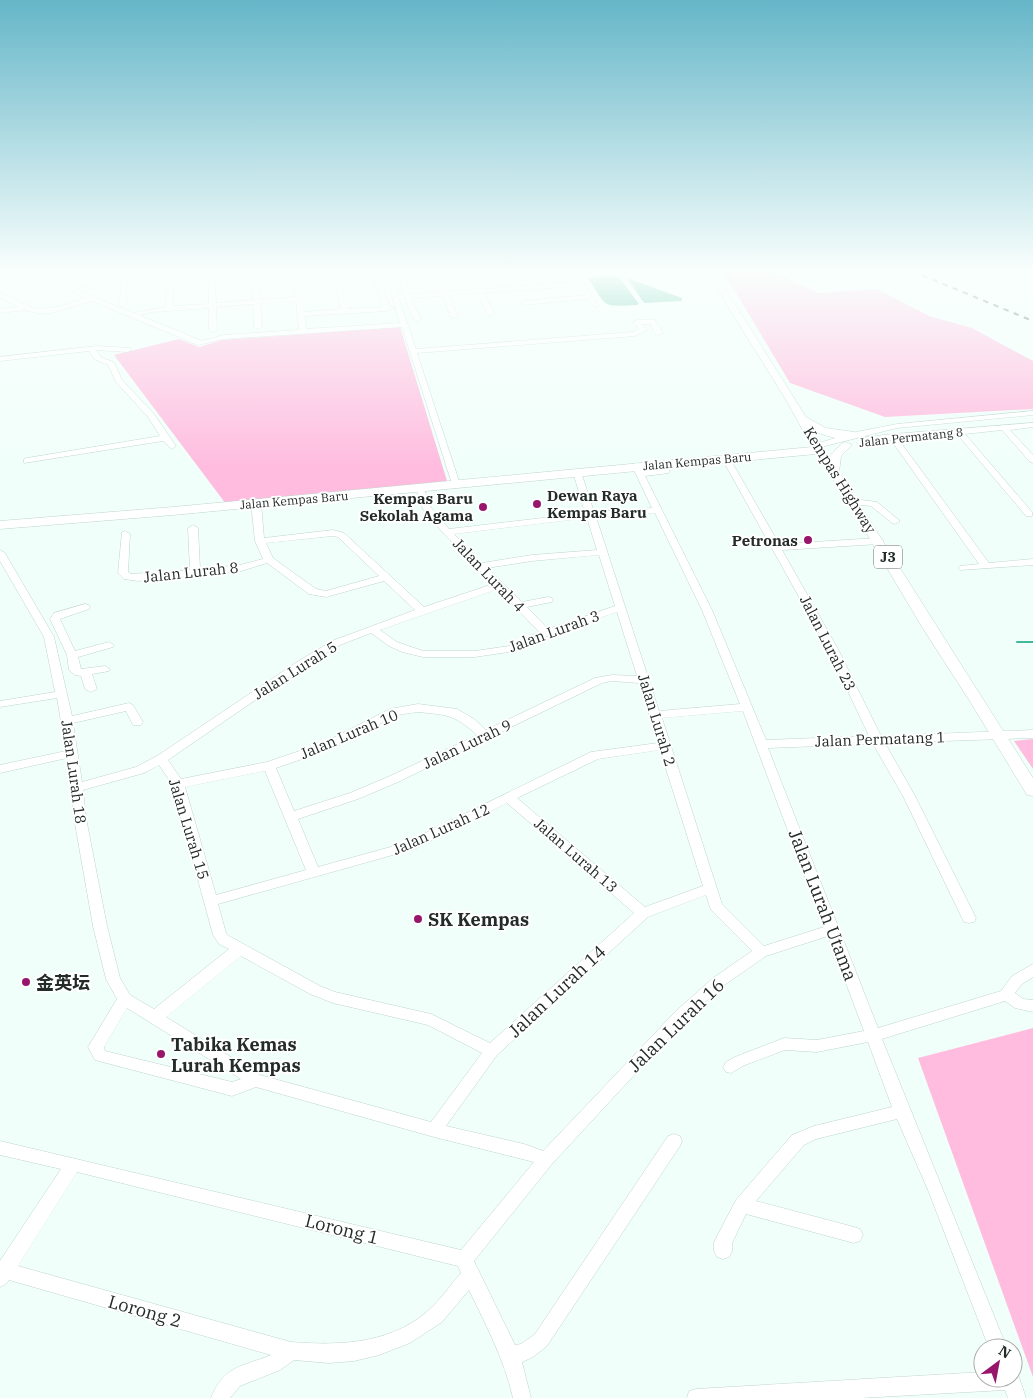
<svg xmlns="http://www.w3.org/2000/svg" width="1033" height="1398" font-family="'IBM Plex Serif','Noto Sans SC',serif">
<rect width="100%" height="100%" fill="#f1fffa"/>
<g fill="#ffbcdf">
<polygon points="723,271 770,271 819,293 877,289 929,316 972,328 1033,361 1033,409 885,417 790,383"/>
<polygon points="400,327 447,481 226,504 114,355 179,339 199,347 222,340"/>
<polygon points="1033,739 1033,769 1014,741"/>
<polygon points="1033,1028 1033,1377 918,1058"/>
</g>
<g fill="#42b998">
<path d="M610 276 619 277 639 304 637 305C601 307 607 307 588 278Z"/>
<polygon points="627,278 682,298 682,301 644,303"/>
</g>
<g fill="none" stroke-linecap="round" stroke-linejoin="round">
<polyline stroke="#42b998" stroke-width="2" points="1017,642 1033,642"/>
<g stroke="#bed5cc" stroke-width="1">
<g id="minor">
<path d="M19 271H31L51 279 77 271H88L57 282 76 289 124 274 376 273 379 275 389 306 395 308 386 311 305 316 306 329 400 323 384 271H390L398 295 403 294 397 271 541 272 548 275 553 284 577 282 570 271H576L599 306 598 307H594L588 299 523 305 520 303 523 301 586 295 580 286 484 293 495 314 491 316 487 314 478 293 449 295 458 316 454 318 450 316 443 296 411 298 421 319 417 321 413 319 405 298 399 299 416 349 633 332 639 329 633 322 637 320H655L663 333 656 335 650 324H642L647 330 635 336 417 353 460 484 456 487 452 484 402 327 223 339 198 345 92 301 52 313H36L25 310 0 313V309L18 307 0 297V292L36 309 58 307 86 298 25 274 0 281V277ZM405 276H435L441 292 410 294ZM442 276H540L543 277 546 284 483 289 479 283 477 282 474 284 476 289 448 291ZM293 277 295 297 260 300 258 283 255 281 252 283 253 300 216 303 215 281 212 279 209 281V304L173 306V282L170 280 167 282 166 307 133 313 82 292 121 279 120 305 123 307 126 305 127 278ZM299 277H333L341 309 304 312ZM340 277H373L382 307 348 309ZM296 301 299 330 223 335 202 341 139 315 152 312 209 308V330L213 332 217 330 216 307 253 304 254 327 258 329 262 327 260 304Z"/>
<polygon points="97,346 130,348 131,350 127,352 96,350 102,358 114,362 122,380 154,414 176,446 172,449 163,441 24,463 24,459 27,458 160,436 148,417 116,382 108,365 94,359 89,351 0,361 0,357"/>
<polygon points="1033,411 1033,415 897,428 817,448 813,445 851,433 897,424"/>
<polygon points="1033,423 1033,427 1010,430 1033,455 1033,463 1030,462 1002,430 965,434 1032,512 1032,516 1026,516 957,434 899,440 989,563 1033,559 1033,565 960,570 958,568 960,566 979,564 891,440 867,443 863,440 867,437 893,434"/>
<path d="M725 454 729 457 779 544 879 538 884 541 879 544 782 550 838 649 881 736 1033 730V738L885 743 915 796 976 918 974 922 969 923 964 922 962 918 903 796 873 744 768 748 878 1028 1001 991 1012 976 1033 964V977L1022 984 1015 993 1023 999 1033 1000V1012L1015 1008 1005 1001 882 1039 1007 1348H989L928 1190 897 1119 816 1139 804 1145 756 1201 854 1227 860 1229 863 1235 860 1241 854 1243 746 1214 732 1243V1251L729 1257 723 1259 717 1257 714 1251V1242L736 1200 792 1135 814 1126 892 1107 868 1042 817 1052 785 1050 745 1065 731 1073 726 1072 723 1067 726 1062 735 1057 784 1038 817 1040 864 1031 828 936 766 956 723 986 686 1019 552 1164 474 1261 515 1345 521 1344 535 1334 668 1136 674 1134 680 1136 682 1141 680 1146 547 1346 533 1357 522 1362 531 1398H513C504 1359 486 1325 469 1290L442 1322 410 1343 379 1355 354 1361 329 1363 294 1360 280 1370 240 1386 230 1398H211C224 1365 242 1367 271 1355L9 1280 6 1284 0 1287V1261L61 1169 0 1155V1141L461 1250 534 1162 434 1137 256 1087 232 1096 95 1060 88 1047 117 999 106 979 93 926 74 818 67 758 0 773V765L66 751 57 698 0 707V701L55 692 44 637 0 561V550L5 553 54 637 72 716 129 703 133 705 143 722 141 725H133L126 711 73 723 82 782 136 767 157 756 297 662 332 641 415 610 384 581 326 597 309 594 267 563 241 571 138 581 124 579 118 573 122 532 125 531 130 534 128 572 131 574 190 570 188 528 193 525 198 528 200 569 240 565 263 559 255 541 251 503 256 500 261 503 264 538 333 530 344 533 424 607 493 584 444 534 423 509 416 488 417 486H423L430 506 449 529 585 513 573 472 577 469 581 472 594 512 652 508 632 466 636 463 639 464 643 471 666 468 670 471 669 473 645 476 712 610 766 740 869 736 828 649 721 457ZM655 513 702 610 740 704 659 711 596 517ZM587 518 597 550 532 555 482 563 454 534ZM333 536 338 537 379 576 326 591 316 589 273 558 266 543ZM599 555 615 606 548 629 527 607 552 602 553 600 552 598 548 597 522 602 487 568 532 561ZM498 589 539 632 509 646 475 651H423L397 642 380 630ZM617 612 637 676 612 675 595 678 486 730 474 719 457 709 418 704 390 709 323 743 267 762 181 779 168 760 305 666 340 645 371 633 389 646 402 652 423 657H475L515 651 550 635ZM612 681 639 683 658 743 591 752 405 843 318 867 298 819 358 799 398 782 602 683ZM743 711 824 927 764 946 722 904 662 718ZM418 712C447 715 454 714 477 735L390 776 350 793 294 811 276 768 331 749 397 715ZM660 750 703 886 645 907 517 798 598 759ZM159 765 172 784 213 935 219 944 229 949 154 1009 130 995 120 978 107 926 86 818 83 790 144 773ZM265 771 306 870 216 895 185 787ZM507 803 634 913 490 1043 431 1014 335 992 320 986 229 936 226 933 218 904 414 849ZM706 895 711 910 752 951 713 978 676 1011 543 1151 524 1144 446 1126 497 1055 648 917ZM241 956 310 994 333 1003 428 1025 482 1053 431 1122 260 1075 166 1017ZM127 1008 241 1079 232 1082 105 1051 104 1047ZM77 1172 458 1266 461 1273C452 1283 444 1295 434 1305 396 1344 342 1346 291 1342L18 1266Z"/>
<polygon points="854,499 877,502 900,521 895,524 892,523 871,506 851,504 851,500"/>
<polygon points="85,604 89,605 90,607 89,609 60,619 75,651 109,642 114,645 113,647 78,657 81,669 105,666 110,669 109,671 92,674 97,689 91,692 85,689 81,676 75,675 69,670 67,655 50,619 54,613"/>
<polygon points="1013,1370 1017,1371 1026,1398 1008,1398 1005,1390 860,1398 687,1398 689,1391 696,1389 983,1372 983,1378 1013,1378"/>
</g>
</g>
<g stroke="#bed5cc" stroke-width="1">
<path id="major" d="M706 271H714L806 417 826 428 854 432 860 435C850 444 825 436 814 431L829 457 842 443 846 442 852 445 841 456 839 472 1033 778V796L1027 795 971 703 922 627 848 502 816 454 173 515 0 529V521L173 507 812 447 785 398Z"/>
</g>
<use href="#minor" fill="#fff" fill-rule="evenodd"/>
<use href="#major" fill="#fff" fill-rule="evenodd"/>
<polyline stroke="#424b48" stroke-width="2" stroke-dasharray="5.5 5.5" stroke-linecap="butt" points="912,271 1033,321"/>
</g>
<linearGradient id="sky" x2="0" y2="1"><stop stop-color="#65b6c8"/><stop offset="0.58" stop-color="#f9fffd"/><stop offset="1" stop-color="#f9fffd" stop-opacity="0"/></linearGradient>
<rect width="1033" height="467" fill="url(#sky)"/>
<g fill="#98156c" stroke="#fff" stroke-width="2">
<circle cx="537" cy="504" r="5"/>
<circle cx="483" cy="507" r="5"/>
<circle cx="808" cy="540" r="5"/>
<circle cx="418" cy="919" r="5"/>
<circle cx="26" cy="982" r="5"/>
<circle cx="161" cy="1054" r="5"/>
</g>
<g text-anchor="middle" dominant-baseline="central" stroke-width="4" stroke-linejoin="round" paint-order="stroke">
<g font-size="12" fill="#232c29" stroke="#fff">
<text transform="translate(911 437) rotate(-6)">Jalan Permatang 8</text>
<text transform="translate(697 461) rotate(-5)">Jalan Kempas Baru</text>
<text transform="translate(294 500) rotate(-5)">Jalan Kempas Baru</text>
</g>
<rect fill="#fff" stroke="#656b69" stroke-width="1" x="874" y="545.5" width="28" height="23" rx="4"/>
<g font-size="14" font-weight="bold" fill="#232c29">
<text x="888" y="557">J3</text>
</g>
<g font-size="15" fill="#232c29" stroke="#fff">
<text transform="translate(840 480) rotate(58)">Kempas Highway</text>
<text transform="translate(191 572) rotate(-6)">Jalan Lurah 8</text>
<text transform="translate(489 575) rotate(46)">Jalan Lurah 4</text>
<text transform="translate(554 631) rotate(-20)">Jalan Lurah 3</text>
<text transform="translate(828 643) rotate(63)">Jalan Lurah 23</text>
<text transform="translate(295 670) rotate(-32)">Jalan Lurah 5</text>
<text transform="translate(657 720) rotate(73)">Jalan Lurah 2</text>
<text transform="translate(349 734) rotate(-23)">Jalan Lurah 10</text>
<text transform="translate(880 739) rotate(-2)">Jalan Permatang 1</text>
<text transform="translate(467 744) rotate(-25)">Jalan Lurah 9</text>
<text transform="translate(74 772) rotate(82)">Jalan Lurah 18</text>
<text transform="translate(189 829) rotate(73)">Jalan Lurah 15</text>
<text transform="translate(441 829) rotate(-24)">Jalan Lurah 12</text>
<text transform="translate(576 855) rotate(41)">Jalan Lurah 13</text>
</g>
<g font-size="15" font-weight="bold" fill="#232c29" stroke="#fff" text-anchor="end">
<text x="547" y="495" text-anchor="start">Dewan Raya<tspan x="547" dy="17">Kempas Baru</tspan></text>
<text x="473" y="498">Kempas Baru<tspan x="473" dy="17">Sekolah Agama</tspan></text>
<text x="798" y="540">Petronas</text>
</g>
<g font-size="18" fill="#232c29" stroke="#fff">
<text transform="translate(823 905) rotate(69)">Jalan Lurah Utama</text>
<text transform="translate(557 991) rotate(-43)">Jalan Lurah 14</text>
<text transform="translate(676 1025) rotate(-44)">Jalan Lurah 16</text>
<text transform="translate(342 1229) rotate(14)">Lorong 1</text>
<text transform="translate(145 1311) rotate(16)">Lorong 2</text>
</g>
<g font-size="18" font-weight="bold" fill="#232c29" stroke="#fff" text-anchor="start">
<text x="428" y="919">SK Kempas</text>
<text x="36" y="982">金英坛</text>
<text x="171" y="1044">Tabika Kemas<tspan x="171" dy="21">Lurah Kempas</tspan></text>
</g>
</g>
<g transform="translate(998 1363) rotate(32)"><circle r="24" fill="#ffffff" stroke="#a7aba9"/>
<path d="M0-4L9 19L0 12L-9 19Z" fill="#98156c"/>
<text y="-8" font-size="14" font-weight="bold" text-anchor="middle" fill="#232c29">N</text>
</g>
</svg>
